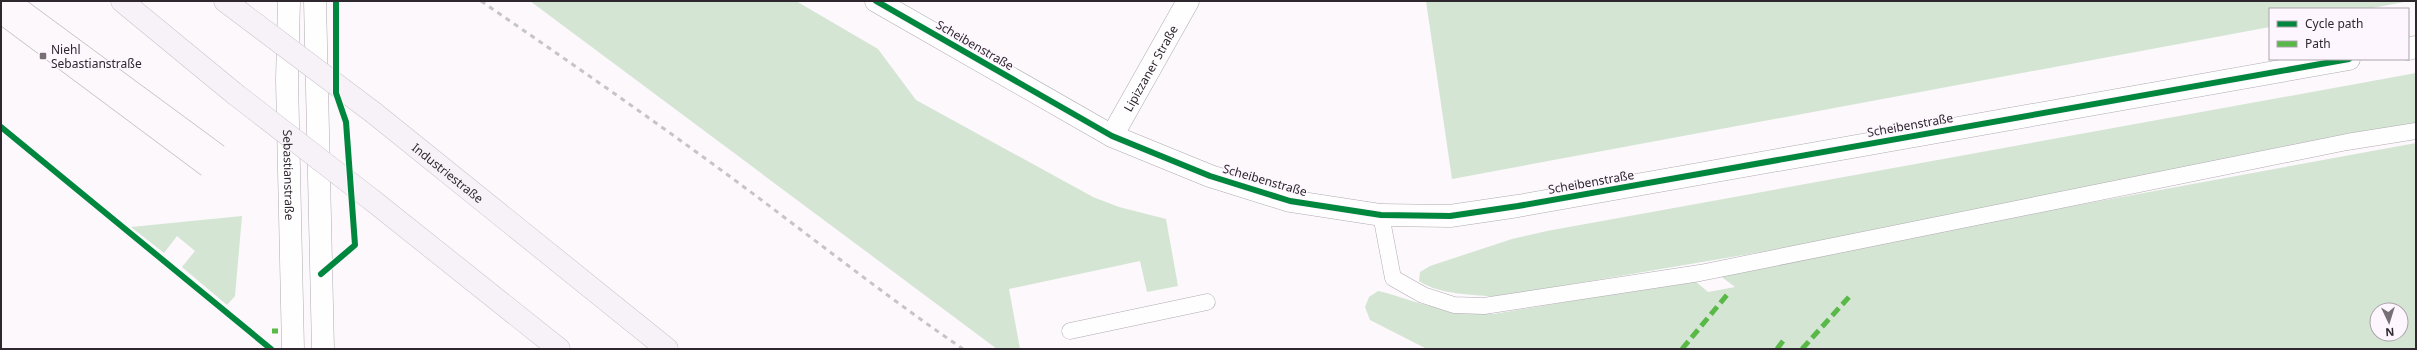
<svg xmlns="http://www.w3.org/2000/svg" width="2417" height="350" font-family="'Noto Sans',sans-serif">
<rect width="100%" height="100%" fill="#fcf8fc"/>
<g fill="#d4e5d4" fill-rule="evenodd">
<polygon points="530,1 796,1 878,49 916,100 1093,197 1119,207 1166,219 1178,286 1147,292 1140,261 1009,289 1020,349 997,349"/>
<polygon points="1426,1 2410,1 2367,9 2270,9 2270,27 1452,179"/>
<path d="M2416 73V128L1767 251 1496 297C1471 294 1440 295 1419 281L1420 272 1430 266 1512 239 1547 231Z"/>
<path d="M2416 143V349H1427L1370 320 1365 307 1369 297 1378 291C1394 294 1409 301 1426 305 1449 311 1470 314 1494 314L1694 280 1708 292 1735 287 1719 275 1860 245ZM2377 310H2401V334H2377Z"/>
<polygon points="242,216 235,296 227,305 182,267 195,251 177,236 164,253 131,227"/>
</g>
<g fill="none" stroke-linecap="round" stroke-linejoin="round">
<g stroke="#b0abb0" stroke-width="17">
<g id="service">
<polyline points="1381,215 1393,278 1423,295 1454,305 1484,306 1700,273 2347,142 2416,131"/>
<polyline points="1070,331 1207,302"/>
</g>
</g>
<g stroke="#b0abb0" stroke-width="23">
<g id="minor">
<path id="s1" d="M1112 136 1188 1"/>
</g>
</g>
<g stroke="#b0abb0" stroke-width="23">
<g id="tertiary">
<path id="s2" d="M289 1 287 80 293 349"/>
<polyline points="315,1 323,349"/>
<polyline points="876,1 1112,136 1210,176 1290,201 1381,215 1450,216 1518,206 2349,59"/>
<polyline points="2408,49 2416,47"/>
</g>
</g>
<g stroke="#cac4cc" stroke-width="23">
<g id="trunk">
<polyline points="122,1 235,94"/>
<polyline points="225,1 237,10"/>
<path id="s3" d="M374 113 667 349"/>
<polyline points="372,200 559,349"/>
</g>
</g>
<use href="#service" stroke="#fffeff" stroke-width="16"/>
<use href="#minor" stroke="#fffeff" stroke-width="22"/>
<use href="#tertiary" stroke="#fffeff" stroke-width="22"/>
<use href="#trunk" stroke="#f6f2f8" stroke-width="22"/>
<g stroke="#c6c5c6" stroke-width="1">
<polyline points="27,1 224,146"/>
<polyline points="1,26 201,175"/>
</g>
<path stroke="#c6c5c6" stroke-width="3" stroke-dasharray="5 5" stroke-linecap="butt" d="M481 1C568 61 655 121 740 184 814 239 887 297 963 349"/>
<g stroke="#cac4cc" stroke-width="23" stroke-linecap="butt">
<g id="trunk-bridge">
<polyline points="237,10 374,113"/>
<polyline points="235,94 372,200"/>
</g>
</g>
<use href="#trunk-bridge" stroke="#f6f2f8" stroke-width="22"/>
<g stroke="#58b947" stroke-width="5" stroke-dasharray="10 5" stroke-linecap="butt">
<polyline points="272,331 278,331"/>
<polyline points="1682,349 1727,295"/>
<polyline points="1777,349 1783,341"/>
<polyline points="1802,349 1849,297"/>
</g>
<g stroke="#fef6fe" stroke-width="8">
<g id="cycleway">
<polyline points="876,1 1112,136 1210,176 1290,201 1381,215 1450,216 1518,206 2349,59"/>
<polyline points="1,127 271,349"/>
<polyline points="321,274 355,245 346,122 336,93 336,1"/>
</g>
</g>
<use href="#cycleway" stroke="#00873e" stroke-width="6"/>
</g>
<rect fill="#767076" stroke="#fef6fe" stroke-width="1.5" x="39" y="52" width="8" height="8" rx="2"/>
<g text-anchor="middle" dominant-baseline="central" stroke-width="3" stroke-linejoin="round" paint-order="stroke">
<g font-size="12" fill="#2e272e" stroke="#fef6fe">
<text transform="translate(975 45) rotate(30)">Scheibenstraße</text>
<text stroke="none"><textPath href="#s1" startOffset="78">Lipizzaner Straße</textPath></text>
<text transform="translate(1910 125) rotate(-10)">Scheibenstraße</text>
<text stroke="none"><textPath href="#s3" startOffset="95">Industriestraße</textPath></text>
<text stroke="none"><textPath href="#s2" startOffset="174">Sebastianstraße</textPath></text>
<text transform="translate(1265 180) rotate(16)">Scheibenstraße</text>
<text transform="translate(1591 182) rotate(-10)">Scheibenstraße</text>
</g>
<g font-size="12" fill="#2e272e" stroke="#fef6fe" text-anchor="start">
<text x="51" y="49">Niehl<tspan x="51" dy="14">Sebastianstraße</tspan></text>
</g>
</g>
<rect width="2417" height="350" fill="none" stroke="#2e272e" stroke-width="4"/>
<rect x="2269" y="8" width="140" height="52" fill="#fef6fe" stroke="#aba3ab"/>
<rect x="2277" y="21" width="20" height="6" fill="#00873e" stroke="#aba3ab"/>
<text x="2305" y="28" font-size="12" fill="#2e272e">Cycle path</text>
<rect x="2277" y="41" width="20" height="6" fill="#58b947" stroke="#aba3ab"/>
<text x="2305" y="48" font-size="12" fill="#2e272e">Path</text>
<g transform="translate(2389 322) rotate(176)"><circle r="19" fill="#fef6fe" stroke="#aba3ab"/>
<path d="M0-3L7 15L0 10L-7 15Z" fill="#767076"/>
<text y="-6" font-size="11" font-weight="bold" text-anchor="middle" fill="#2e272e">N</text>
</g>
</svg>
